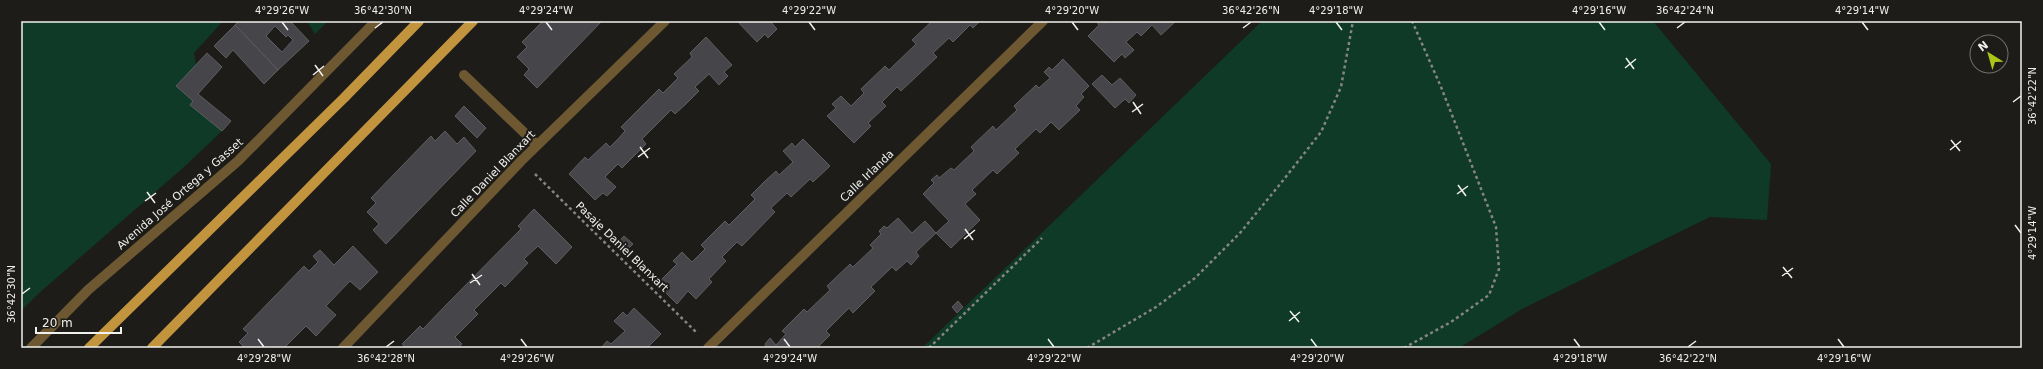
<svg xmlns="http://www.w3.org/2000/svg" width="2043" height="369" font-family="'DejaVu Sans',sans-serif">
<rect width="100%" height="100%" fill="#1d1c18"/>
<g fill="#0e3a27">
<polygon points="21,21 223,21 194,53 196,65 176,86 193,101 190,105 222,131 184,167 38,294 21,311"/>
<polygon points="307,21 328,21 315,34"/>
<polygon points="1262,21 1653,21 1771,164 1767,220 1710,217 1522,309 1459,348 922,348"/>
</g>
<g fill="#464549" stroke="#5e5d61" fill-rule="evenodd">
<path d="M239 21H290L309 41 278 70 235 25ZM275 26 286 37 288 35 293 40 282 52 266 36Z"/>
<polygon points="543,21 602,21 537,88 524,75 529,69 517,57 527,47 522,42"/>
<polygon points="737,21 770,21 777,29 768,38 765,34 757,42"/>
<polygon points="932,21 980,21 973,28 970,25 953,42 949,38 933,53 937,57 901,91 897,87 882,102 886,106 868,123 871,126 854,143 827,116 836,108 832,104 841,96 851,106 864,93 861,89 885,66 889,70 916,44 912,40"/>
<polygon points="1098,21 1108,23 1109,21 1176,21 1161,35 1152,25 1141,36 1137,32 1126,42 1134,50 1125,58 1122,54 1114,62 1088,36 1099,25 1097,22"/>
<polygon points="235,25 278,70 264,84 233,50 226,58 214,46"/>
<polygon points="706,37 732,65 724,72 728,76 719,85 709,74 695,87 699,91 687,103 675,114 671,110 642,139 646,144 622,168 618,164 605,177 616,187 607,196 603,193 595,200 569,174 585,157 588,160 606,143 610,147 618,139 625,131 621,127 659,89 663,93 678,78 674,74 692,57 690,53"/>
<polygon points="207,53 222,67 198,94 231,121 222,131 190,105 193,101 176,86"/>
<polygon points="1063,59 1089,86 1081,94 1084,97 1076,106 1080,110 1059,130 1051,122 1040,133 1036,129 1015,149 1019,153 997,174 993,170 972,190 976,194 965,204 980,220 951,248 936,233 949,221 923,194 934,183 931,180 937,175 939,178 951,168 954,170 974,151 971,147 993,126 996,130 1017,110 1014,106 1036,85 1039,88 1050,78 1044,72 1049,67 1052,70"/>
<polygon points="1102,75 1112,85 1120,78 1136,95 1129,103 1125,99 1115,108 1092,84"/>
<polygon points="464,106 486,128 477,138 455,116"/>
<polygon points="445,131 457,144 464,137 476,151 386,244 373,230 379,224 367,212 376,203 371,198 431,136 435,141"/>
<polygon points="803,139 830,166 813,182 810,179 791,197 787,193 771,208 775,212 742,246 737,242 722,257 726,261 709,279 712,282 696,299 688,291 677,304 657,284 677,264 673,261 682,252 692,262 705,249 701,245 725,221 729,225 755,199 751,195 764,182 776,171 779,175 793,162 783,151 792,143 795,147"/>
<polygon points="534,209 572,247 556,264 538,246 524,259 528,263 505,287 501,283 474,310 478,314 455,337 462,344 458,348 406,348 402,344 420,326 423,329 447,304 521,229 518,226"/>
<polygon points="898,218 912,233 925,221 936,233 916,252 919,256 911,265 907,261 896,271 892,267 871,287 875,291 853,313 849,308 826,331 830,335 817,348 766,348 765,344 770,338 776,345 786,334 782,331 804,309 807,312 830,290 827,286 850,264 853,267 873,248 870,245 881,234 879,231 884,226 887,228"/>
<polygon points="624,236 633,244 624,253 616,244"/>
<polygon points="353,246 378,272 360,290 350,281 326,306 336,315 316,336 306,326 284,348 245,348 239,342 248,333 243,329 304,266 309,271 318,262 313,256 320,250 334,265"/>
<polygon points="958,301 963,307 957,313 952,307"/>
<polygon points="634,308 661,334 647,348 601,348 607,341 611,344 625,331 614,321 623,312 627,316"/>
</g>
<g fill="none" stroke-linecap="round" stroke-linejoin="round">
<g stroke="#868582" stroke-width="2.5" stroke-dasharray="3 3" stroke-linecap="butt">
<polyline points="535,174 697,333"/>
<polyline points="929,348 1042,238"/>
<polyline points="1087,348 1156,307 1195,278 1240,233 1281,183 1321,132 1341,87 1353,21"/>
<polyline points="1404,348 1451,322 1489,295 1499,269 1496,227 1441,87 1412,21"/>
</g>
<g stroke="#6e5832" stroke-width="10">
<polyline points="464,75 537,145"/>
<polyline points="31,348 88,290 238,161 376,21"/>
<polyline points="343,348 521,161 665,21"/>
<polyline points="708,348 1043,21"/>
</g>
<g stroke="#c2943e" stroke-width="10">
<polyline points="89,348 344,98 419,21"/>
<polyline points="152,348 473,21"/>
</g>
</g>
<path fill="none" stroke="#f0f0ed" stroke-width="1.5" d="M282 22 288 30M546 22 552 30M809 22 815 30M1072 22 1078 30M1336 22 1342 30M1599 22 1605 30M1862 22 1868 30M375 28 383 22M1243 28 1251 22M1677 28 1685 22M1626 58 1634 69M315 65 323 76M1625 68 1636 59M313 75 324 66M1133 102 1141 114M2013 102 2021 96M1132 112 1143 104M1951 140 1960 151M640 147 648 158M1950 150 1961 141M638 157 650 148M1458 185 1466 196M147 192 155 203M1457 194 1468 186M145 201 156 193M2015 225 2021 233M965 229 973 240M964 239 975 230M1783 267 1792 278M472 274 480 285M1782 276 1793 268M470 283 482 275M22 294 30 288M1290 311 1299 322M1289 321 1300 312M258 339 264 347M521 339 527 347M784 339 790 347M1048 339 1054 347M1311 339 1317 347M1574 339 1580 347M1838 339 1844 347M386 347 394 341M1688 347 1696 341"/>
<g text-anchor="middle" dominant-baseline="central" stroke-width="4" stroke-linejoin="round" paint-order="stroke">
<g font-size="11" fill="#f0f0ed" stroke="#1d1c18">
<text transform="translate(493 174) rotate(-46)">Calle Daniel Blanxart</text>
<text transform="translate(867 176) rotate(-44)">Calle Irlanda</text>
<text transform="translate(180 194) rotate(-41)">Avenida José Ortega y Gasset</text>
<text transform="translate(622 247) rotate(44)">Pasaje Daniel Blanxart</text>
</g>
</g>
<rect width="2043" height="369" fill="none" stroke="#1d1c18" stroke-width="44"/>
<g transform="translate(1989 54) rotate(323)"><circle r="19" fill="#1d1c18" stroke="#71716d"/>
<path d="M0-3L7 15L0 10L-7 15Z" fill="#aac716"/>
<text y="-6" font-size="11" font-weight="bold" text-anchor="middle" fill="#f0f0ed">N</text>
</g>
<path d="M36 327v6h85v-6" fill="none" stroke="#f0f0ed" stroke-width="2"/>
<text x="42" y="327" font-size="12" fill="#f0f0ed" stroke="#1d1c18" stroke-width="3" paint-order="stroke">20 m</text>
<rect x="22" y="22" width="1999" height="325" fill="none" stroke="#f0f0ed" stroke-width="1.5"/>
<g font-size="10" text-anchor="middle" fill="#f0f0ed">
<text x="282" y="14">4°29'26"W</text>
<text x="383" y="14">36°42'30"N</text>
<text x="546" y="14">4°29'24"W</text>
<text x="809" y="14">4°29'22"W</text>
<text x="1072" y="14">4°29'20"W</text>
<text x="1251" y="14">36°42'26"N</text>
<text x="1336" y="14">4°29'18"W</text>
<text x="1599" y="14">4°29'16"W</text>
<text x="1685" y="14">36°42'24"N</text>
<text x="1862" y="14">4°29'14"W</text>
<text transform="translate(2032 96) rotate(-90)" y="4">36°42'22"N</text>
<text transform="translate(2032 233) rotate(-90)" y="4">4°29'14"W</text>
<text transform="translate(11 294) rotate(-90)" y="4">36°42'30"N</text>
<text x="264" y="362">4°29'28"W</text>
<text x="386" y="362">36°42'28"N</text>
<text x="527" y="362">4°29'26"W</text>
<text x="790" y="362">4°29'24"W</text>
<text x="1054" y="362">4°29'22"W</text>
<text x="1317" y="362">4°29'20"W</text>
<text x="1580" y="362">4°29'18"W</text>
<text x="1688" y="362">36°42'22"N</text>
<text x="1844" y="362">4°29'16"W</text>
</g>
</svg>
